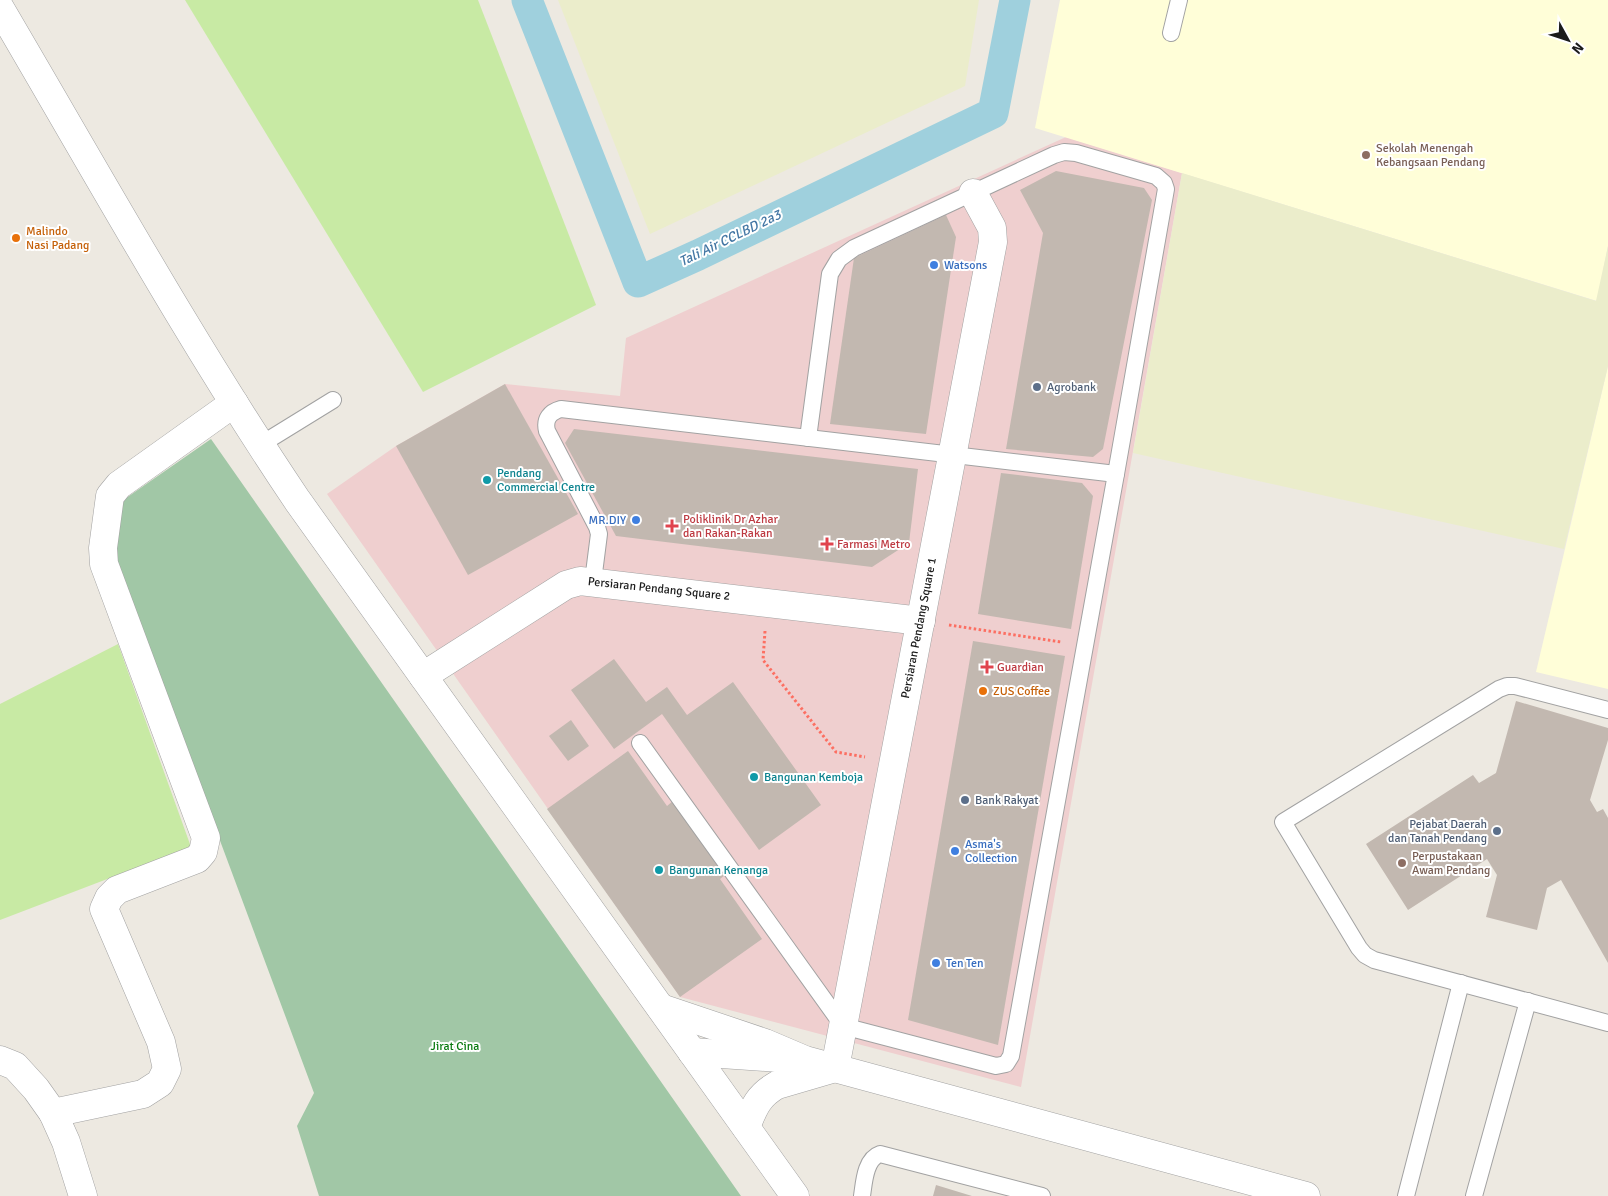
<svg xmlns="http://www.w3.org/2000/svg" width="1608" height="1196" font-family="Signika,sans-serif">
<rect width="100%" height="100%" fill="#ede9e1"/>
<polygon fill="#efcfcf" points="1066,137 1182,173 1021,1087 680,997 327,494 396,446 505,384 620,396 626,338"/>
<g fill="#fffed8">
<polygon points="1060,0 1608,0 1608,246 1597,301 1035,128"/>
<polygon points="1608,366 1608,689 1536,672"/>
</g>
<g fill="#ebedcb">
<polygon points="558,0 979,0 965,86 650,234"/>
<polygon points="1182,173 1596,301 1608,246 1608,366 1564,549 1133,453"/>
</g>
<g fill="#c8eaa4">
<polygon points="185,0 478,0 596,305 423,392"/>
<polygon points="118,644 191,847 0,920 0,704"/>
</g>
<polygon fill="#a1c7a6" points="211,439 741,1196 319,1196 297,1126 314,1093 114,556 119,503"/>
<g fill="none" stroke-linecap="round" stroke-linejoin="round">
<polyline stroke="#9fd0dd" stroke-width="31" points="527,0 638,282 698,255 993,113 1015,0"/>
</g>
<g fill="#c2b8b0">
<polygon points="1056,171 1144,188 1152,200 1103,449 1093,457 1006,449 1043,233 1020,190"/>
<polygon points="946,215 956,237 926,434 830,424 854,258"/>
<polygon points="505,384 578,514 468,575 396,446"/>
<polygon points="574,429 918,469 909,543 872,567 616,536 565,443"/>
<polygon points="1001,473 1082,483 1093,496 1071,629 978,614"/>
<polygon points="973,641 1065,656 998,1045 908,1020"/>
<polygon points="614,659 646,702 667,687 687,715 733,682 821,805 759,850 662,714 614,749 571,690"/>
<polygon points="1516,701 1608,728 1608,740 1590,800 1597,812 1603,809 1608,818 1608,963 1561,880 1547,888 1537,930 1486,917 1497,875 1487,859 1408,910 1366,844 1473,775 1479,783 1496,773"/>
<polygon points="571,720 589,746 568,761 549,736"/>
<polygon points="628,751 667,806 673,801 725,875 720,879 762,939 680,997 547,809"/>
<polygon points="936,1185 972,1196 933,1196"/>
</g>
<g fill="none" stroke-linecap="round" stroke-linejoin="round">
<g stroke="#a2a2a2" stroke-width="18">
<g id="service">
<polyline points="1171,33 1179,0"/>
<polyline points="808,438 830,274 839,259 854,248 1054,155 1064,152 1076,153 1156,176 1164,183 1166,189 1116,474"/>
<polyline points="260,445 333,400"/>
<path d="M593 581 599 534 597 527 547 431C544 419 550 412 561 409L1116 474 1011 1056 1006 1064 996 1066 843 1026 640 743"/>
<polyline points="1608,710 1515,686 1507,686 1499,689 1283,822 1359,948 1365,955 1374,960 1608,1023"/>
<path d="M862 1196C864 1183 865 1159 880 1154L1042 1196"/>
<polyline points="1406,1196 1461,983"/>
<polyline points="1474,1196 1528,1001"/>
</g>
</g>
<g stroke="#a2a2a2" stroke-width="29">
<g id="minor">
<polyline points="423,676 566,585 580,581 921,621"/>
<polyline points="0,1060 15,1066 36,1089 53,1113 66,1142 83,1196"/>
<polyline points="835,1068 993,242 992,228 973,193"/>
<polyline points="53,1113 143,1094 160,1083 167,1069 161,1042 104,909 109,898 117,890 197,859 203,852 206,838 104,564 103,548 110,496 119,485 234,403"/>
</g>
</g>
<g stroke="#a2a2a2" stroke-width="29">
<g id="tertiary">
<path d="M0 8C97 173 190 341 297 500L795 1196"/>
<polyline points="661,1008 765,1043 805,1060 1306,1196"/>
<polyline points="692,1052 779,1058"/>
<path d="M746 1127C754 1107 758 1096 777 1085L835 1068"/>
</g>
</g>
<g stroke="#fc6f62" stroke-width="3" stroke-dasharray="2.5 2.5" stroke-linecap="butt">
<polyline points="949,625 1061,642"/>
<polyline points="765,631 763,660 836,752 865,757"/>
</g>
<use href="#service" stroke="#fff" stroke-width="16"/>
<use href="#minor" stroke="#fff" stroke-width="28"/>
<use href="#tertiary" stroke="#fff" stroke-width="28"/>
</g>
<g fill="#8d6e63" stroke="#fff" stroke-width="2">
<circle cx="1366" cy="155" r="5"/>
<circle cx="1402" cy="863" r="5"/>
</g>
<g fill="#e8710a" stroke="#fff" stroke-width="2">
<circle cx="16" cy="238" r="5"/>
<circle cx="983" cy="691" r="5"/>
</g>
<g fill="#3f7fe0" stroke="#fff" stroke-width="2">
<circle cx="934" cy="265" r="5"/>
<circle cx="636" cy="520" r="5"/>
<circle cx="955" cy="851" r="5"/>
<circle cx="936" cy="963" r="5"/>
</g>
<g fill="#5c6f8a" stroke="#fff" stroke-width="2">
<circle cx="1037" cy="387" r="5"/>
<circle cx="965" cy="800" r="5"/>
<circle cx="1497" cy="831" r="5"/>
</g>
<g fill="#0f9aa8" stroke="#fff" stroke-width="2">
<circle cx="487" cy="480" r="5"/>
<circle cx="754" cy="777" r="5"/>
<circle cx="659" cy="870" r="5"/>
</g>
<g fill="#e0444e" stroke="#fff" stroke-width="2">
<path d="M669.5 518.5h5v5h5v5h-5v5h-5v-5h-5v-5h5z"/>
<path d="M824.5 536.5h5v5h5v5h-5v5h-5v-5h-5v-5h5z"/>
<path d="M984.5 659.5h5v5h5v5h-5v5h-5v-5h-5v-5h5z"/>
</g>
<g text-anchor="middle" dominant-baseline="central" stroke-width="4" stroke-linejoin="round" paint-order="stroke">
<g font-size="12" fill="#785e54" stroke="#fff" text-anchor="start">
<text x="1376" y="148">Sekolah Menengah<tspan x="1376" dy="14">Kebangsaan Pendang</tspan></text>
<text x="1412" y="856">Perpustakaan<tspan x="1412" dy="14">Awam Pendang</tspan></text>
</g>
<g font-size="12" fill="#c56008" stroke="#fff" text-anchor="start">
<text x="26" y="231">Malindo<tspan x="26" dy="14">Nasi Padang</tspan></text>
<text x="993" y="691">ZUS Coffee</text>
</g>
<g font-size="12" fill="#366cbe" stroke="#fff" text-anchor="start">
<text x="944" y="265">Watsons</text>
<text x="626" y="520" text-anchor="end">MR.DIY</text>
<text x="965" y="844">Asma's<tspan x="965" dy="14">Collection</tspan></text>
<text x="946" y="963">Ten Ten</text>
</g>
<g font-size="12" fill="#4e5e75" stroke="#fff" text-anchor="start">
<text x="1047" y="387">Agrobank</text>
<text x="975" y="800">Bank Rakyat</text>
<text x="1487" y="824" text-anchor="end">Pejabat Daerah<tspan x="1487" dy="14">dan Tanah Pendang</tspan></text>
</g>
<g font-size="12" fill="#0d838f" stroke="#fff" text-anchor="start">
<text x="497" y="473">Pendang<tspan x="497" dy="14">Commercial Centre</tspan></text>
<text x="764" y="777">Bangunan Kemboja</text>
<text x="669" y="870">Bangunan Kenanga</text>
</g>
<g font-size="12" fill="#be3a42" stroke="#fff" text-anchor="start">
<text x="683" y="519">Poliklinik Dr Azhar<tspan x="683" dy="14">dan Rakan-Rakan</tspan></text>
<text x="837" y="544">Farmasi Metro</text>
<text x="997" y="667">Guardian</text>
</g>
<g font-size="12" fill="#1b1b1b" stroke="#fff">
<text transform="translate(659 589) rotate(6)">Persiaran Pendang Square 2</text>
<text transform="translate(919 628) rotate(-79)">Persiaran Pendang Square 1</text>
</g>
<g font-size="12" fill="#097a10" stroke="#fff">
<text x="455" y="1046">Jirat Cina</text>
</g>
<g font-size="14" font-style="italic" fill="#4477a4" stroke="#fff">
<text transform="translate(730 238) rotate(-26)">Tali Air CCLBD 2a3</text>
</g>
</g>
<g transform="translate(1568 40) rotate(130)" stroke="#ffffff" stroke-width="4" paint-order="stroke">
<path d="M0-4L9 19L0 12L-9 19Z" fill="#1b1b1b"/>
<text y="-8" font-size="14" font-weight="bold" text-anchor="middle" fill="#1b1b1b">N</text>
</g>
</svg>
